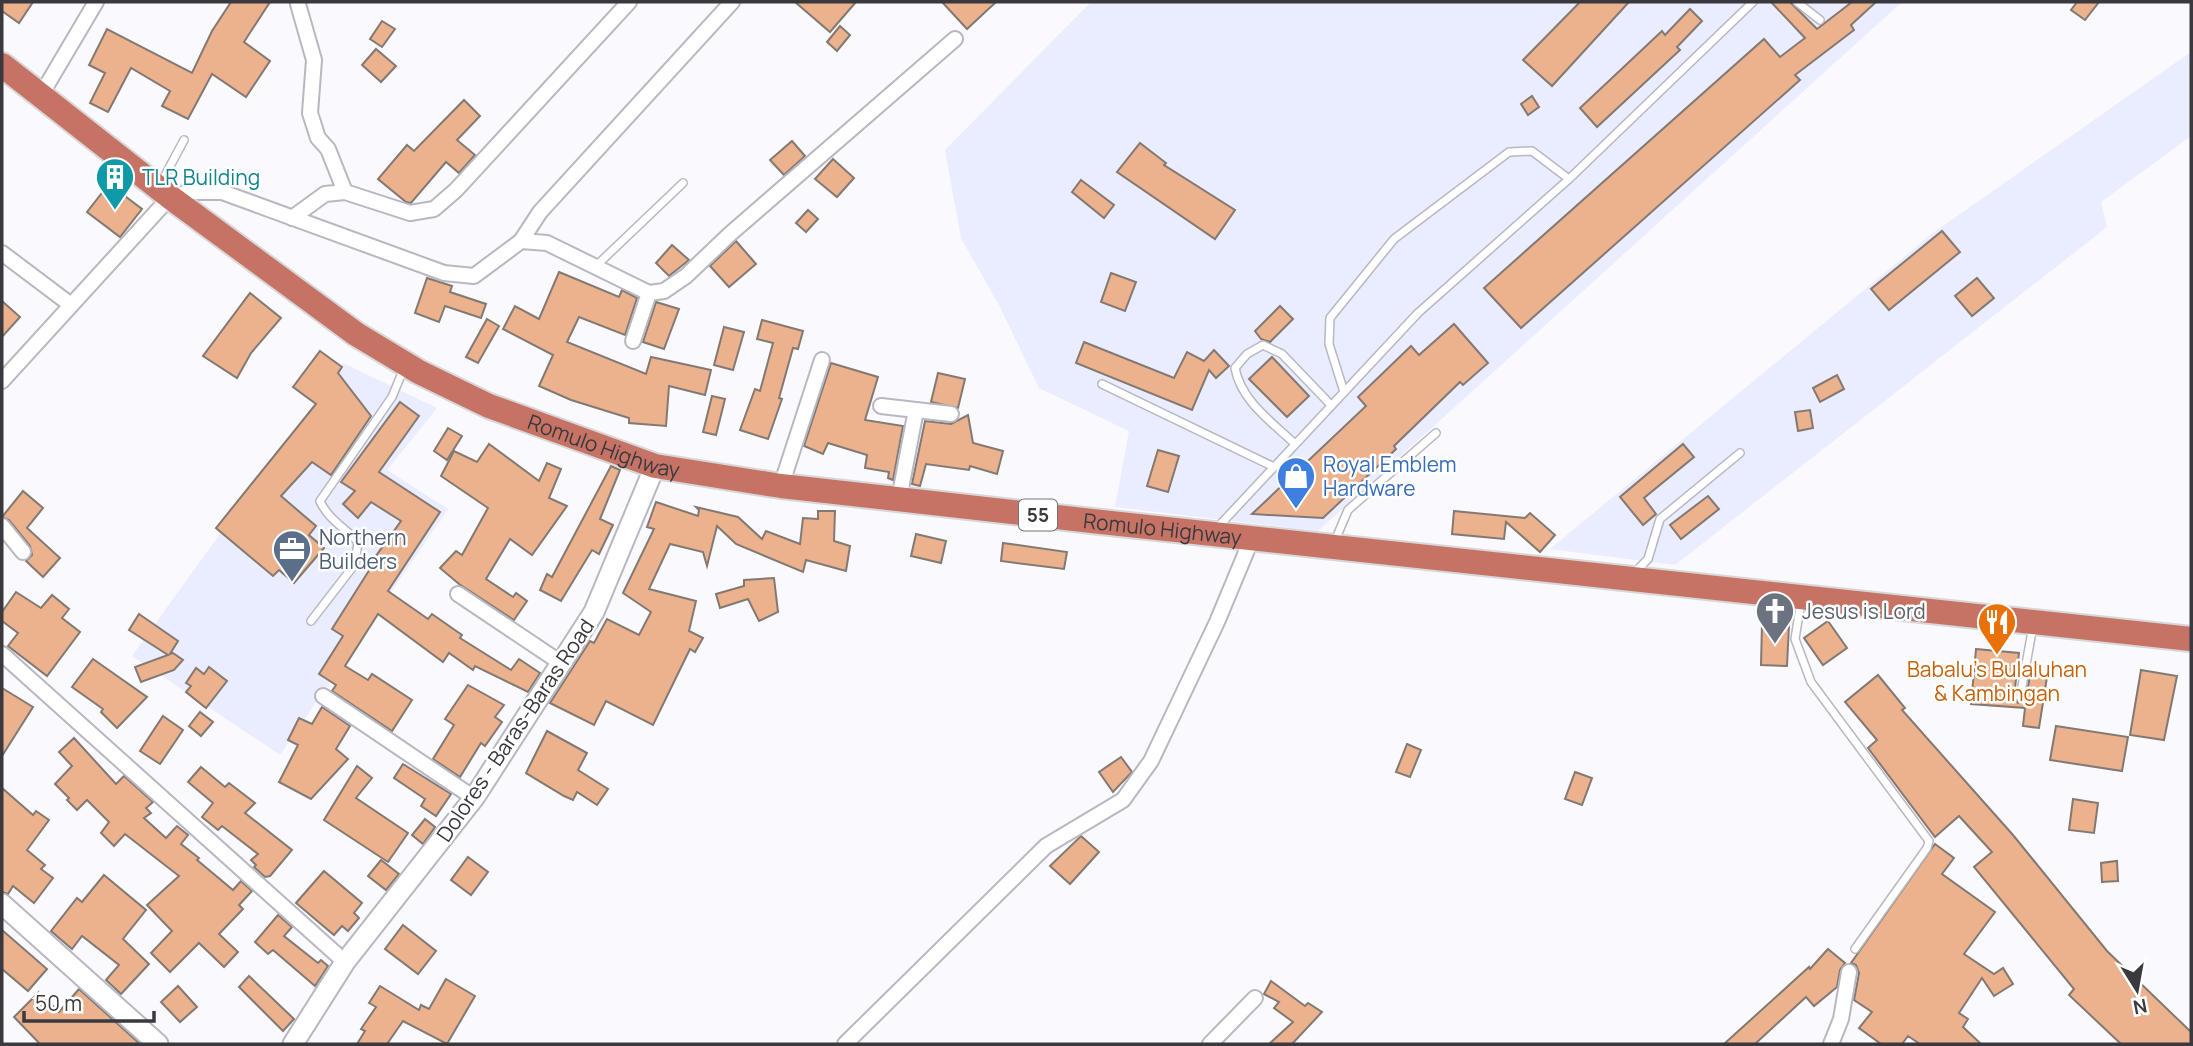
<svg xmlns="http://www.w3.org/2000/svg" width="2193" height="1046" font-family="Manrope,sans-serif">
<rect width="100%" height="100%" fill="#f9f9fe"/>
<g fill="#eaecff">
<polygon points="1091,2 1902,2 1318,531 1115,507 1129,431 1039,388 1000,307 961,238 945,150"/>
<polygon points="2191,52 2191,136 2101,202 2107,227 1675,565 1550,549 1933,233"/>
<polygon points="343,363 437,408 387,470 448,509 280,755 132,656"/>
</g>
<g fill="#ecb18d" stroke="#837973" stroke-width="2">
<polygon points="2,2 33,2 19,23 2,11"/>
<polygon points="231,2 270,2 244,42 270,61 246,97 212,74 188,119 162,106 170,91 131,68 108,112 90,103 105,73 89,65 107,29 192,73 212,31"/>
<polygon points="795,2 856,2 830,32"/>
<polygon points="942,2 996,2 967,29"/>
<polygon points="1580,2 1629,2 1552,86 1523,60"/>
<polygon points="1771,2 1790,2 1817,29 1852,2 1876,2 1851,25 1854,30 1795,75 1800,80 1521,328 1484,288 1764,39 1780,57 1805,38"/>
<polygon points="2077,2 2099,2 2085,20 2071,10"/>
<polygon points="1690,9 1702,21 1677,47 1680,50 1597,127 1580,108 1662,31 1665,35"/>
<polygon points="382,21 395,29 382,47 370,39"/>
<polygon points="840,26 850,35 837,51 827,42"/>
<polygon points="376,49 396,66 381,82 362,65"/>
<polygon points="1532,96 1539,107 1528,115 1521,104"/>
<polygon points="464,100 480,116 457,140 475,155 459,173 446,162 411,203 406,202 378,179 407,145 414,151"/>
<polygon points="792,141 805,156 784,175 770,160"/>
<polygon points="1140,143 1166,163 1164,165 1235,210 1215,239 1117,172"/>
<polygon points="833,159 854,178 837,197 815,179"/>
<polygon points="1081,180 1114,205 1104,218 1072,192"/>
<polygon points="109,184 142,209 120,237 87,212"/>
<polygon points="808,210 818,219 806,232 796,223"/>
<polygon points="1942,231 1960,252 1889,310 1871,289"/>
<polygon points="736,241 756,264 729,287 710,266"/>
<polygon points="672,245 689,260 669,276 656,263"/>
<polygon points="559,272 619,297 622,290 637,298 625,335 579,317 567,342 646,374 651,357 711,370 705,395 669,386 666,426 629,423 629,418 571,400 539,386 553,355 503,329 515,306 539,319"/>
<polygon points="1111,273 1136,282 1125,311 1101,302"/>
<polygon points="427,278 452,286 450,292 486,304 481,318 445,306 439,322 415,313"/>
<polygon points="1977,278 1994,298 1972,316 1955,296"/>
<polygon points="250,293 281,318 251,353 237,378 203,356"/>
<polygon points="2,301 20,317 2,337"/>
<polygon points="656,302 679,309 664,349 643,342"/>
<polygon points="1280,306 1293,319 1270,342 1261,339 1255,331"/>
<polygon points="487,319 499,326 478,363 466,357"/>
<polygon points="762,320 803,331 798,349 793,348 779,398 782,399 768,439 740,430 755,389 760,391 773,343 757,339"/>
<polygon points="1454,324 1488,363 1463,385 1460,382 1394,446 1396,449 1323,518 1252,514 1366,406 1358,397 1411,346 1419,355"/>
<polygon points="724,327 744,332 733,370 714,365"/>
<polygon points="1084,342 1174,378 1187,352 1204,361 1214,350 1229,366 1216,378 1209,370 1192,410 1076,363"/>
<polygon points="320,351 342,367 338,373 371,416 331,475 312,462 281,496 316,526 309,535 324,548 294,583 279,570 273,576 216,528 316,404 293,387"/>
<polygon points="1272,357 1309,396 1287,417 1249,379"/>
<polygon points="831,363 878,377 865,420 903,426 893,480 888,478 889,472 865,468 867,455 828,443 823,454 804,446"/>
<polygon points="938,373 965,379 958,408 931,402"/>
<polygon points="1837,375 1844,389 1820,402 1813,388"/>
<polygon points="712,396 725,399 716,435 703,432"/>
<polygon points="400,402 419,416 379,472 440,512 388,591 428,619 432,614 462,635 460,638 511,670 519,659 540,673 528,692 475,666 473,670 449,653 443,662 378,614 345,666 368,680 372,674 412,700 392,731 332,691 336,685 319,674 343,636 332,629 370,569 368,567 401,521 371,502 358,518 343,504 355,491 341,482"/>
<polygon points="1810,410 1813,428 1798,431 1795,412"/>
<polygon points="968,415 973,443 1003,451 997,474 970,466 969,470 926,464 920,486 912,484 925,421 951,424"/>
<polygon points="448,428 462,436 447,460 434,451"/>
<polygon points="489,444 539,481 547,463 561,469 549,498 567,506 532,555 510,539 486,579 513,597 516,593 527,601 514,620 459,584 440,568 456,551 462,555 488,508 441,476 454,451 477,462"/>
<polygon points="1683,444 1694,457 1644,498 1656,514 1643,525 1620,497"/>
<polygon points="1158,450 1179,456 1168,492 1147,486"/>
<polygon points="611,466 620,470 600,519 613,525 599,554 592,550 561,601 540,590 547,574 552,577"/>
<polygon points="23,491 43,508 27,528 60,558 43,577 26,561 32,555 30,546 9,520 2,517"/>
<polygon points="1708,496 1719,509 1681,539 1670,525"/>
<polygon points="656,502 698,516 699,510 696,507 738,517 762,539 766,531 800,544 803,518 818,519 818,511 835,511 834,541 850,546 846,571 806,560 803,572 736,544 717,526 707,566 703,552 670,544 649,589 696,601 689,631 703,638 695,652 690,649 653,725 606,701 594,725 550,703 590,641 594,643 607,619 639,635 651,612 623,593 654,529 647,527"/>
<polygon points="1454,511 1525,518 1530,513 1555,535 1540,552 1506,522 1504,539 1452,534"/>
<polygon points="916,534 946,541 941,563 911,556"/>
<polygon points="1003,543 1067,552 1064,569 1001,561"/>
<polygon points="774,578 778,612 759,621 748,599 720,608 716,594 744,586 744,580"/>
<polygon points="16,592 41,608 52,595 69,609 62,618 80,632 47,676 8,646 18,633 2,621 2,612"/>
<polygon points="139,614 178,641 170,654 173,653 183,660 174,670 141,682 135,667 168,655 129,630"/>
<polygon points="1828,621 1847,648 1823,665 1804,638"/>
<polygon points="1762,624 1789,625 1787,666 1761,665"/>
<polygon points="1976,649 2019,653 2014,697 2018,703 2026,699 2030,675 2047,677 2039,728 2023,726 2025,708 1971,704"/>
<polygon points="93,659 147,697 117,728 101,712 103,709 72,687"/>
<polygon points="209,667 227,681 206,708 186,692 191,686 186,683 196,668 204,674"/>
<polygon points="2141,670 2177,676 2164,740 2130,735"/>
<polygon points="1878,675 1905,708 1902,710 2013,835 2107,951 2191,1032 2191,1044 2121,1044 2069,995 2074,989 1974,867 1992,852 1959,816 1935,837 1868,748 1877,740 1845,702"/>
<polygon points="468,685 504,705 495,717 502,722 485,746 481,743 460,777 433,759 454,725 445,719"/>
<polygon points="2,688 33,707 2,756"/>
<polygon points="322,707 350,726 336,749 348,759 311,799 279,782 298,745 288,740 299,718 312,724"/>
<polygon points="200,712 213,722 201,736 189,726"/>
<polygon points="163,716 183,730 160,764 140,751"/>
<polygon points="2056,726 2128,737 2122,771 2050,760"/>
<polygon points="547,731 587,753 578,770 608,789 597,805 577,792 573,800 564,796 526,773"/>
<polygon points="74,738 116,784 124,776 153,802 146,808 151,813 144,818 166,838 177,826 188,835 181,844 199,858 197,860 233,890 241,881 252,891 239,905 243,909 219,934 238,952 224,967 199,943 170,972 151,953 172,931 147,905 179,876 125,834 114,846 101,833 109,822 87,800 77,810 67,800 69,798 55,784 72,766 59,752"/>
<polygon points="1407,744 1421,750 1410,777 1396,772"/>
<polygon points="1121,757 1132,772 1113,792 1099,772"/>
<polygon points="403,764 451,794 436,816 421,806 425,799 394,778"/>
<polygon points="357,766 372,778 356,798 408,833 388,862 324,820"/>
<polygon points="201,767 225,787 229,783 255,803 245,813 292,850 270,876 265,877 254,867 256,865 251,860 258,854 222,826 218,830 202,817 213,803 188,782"/>
<polygon points="1575,772 1592,778 1582,805 1565,799"/>
<polygon points="2,788 33,815 36,811 49,820 27,850 45,865 41,869 53,878 34,903 13,886 8,894 2,892"/>
<polygon points="2073,799 2098,803 2094,833 2069,830"/>
<polygon points="425,819 435,827 423,844 412,835"/>
<polygon points="1081,836 1099,852 1070,884 1050,866"/>
<polygon points="1935,844 1954,858 1942,874 1995,912 1964,954 1994,974 2003,968 2013,984 1994,996 1982,978 1959,1013 1968,1019 1963,1027 1981,1044 1920,1044 1908,1036 1902,1044 1881,1044 1859,1028 1872,1012 1854,1000 1859,973 1856,965 1851,963"/>
<polygon points="468,857 488,872 471,895 451,880"/>
<polygon points="381,860 399,874 386,890 368,876"/>
<polygon points="2117,861 2118,881 2102,882 2101,863"/>
<polygon points="324,871 362,903 354,913 359,918 348,931 342,926 334,935 296,903"/>
<polygon points="104,875 146,910 123,939 149,964 121,994 106,980 119,965 82,936 72,949 51,931 77,898 82,902"/>
<polygon points="278,915 292,927 284,936 318,963 321,960 328,966 315,986 273,950 268,954 255,942"/>
<polygon points="403,925 436,951 418,974 385,949"/>
<polygon points="2,930 47,969 28,991 2,969"/>
<polygon points="1828,949 1845,963 1840,970 1837,987 1814,1006 1806,997 1755,1044 1724,1044 1809,967 1810,969"/>
<polygon points="249,976 294,1019 283,1031 239,987"/>
<polygon points="446,979 475,996 447,1044 403,1021 387,1044 357,1044 365,1031 361,1029 376,1007 369,1003 380,986 419,1010 421,1005 429,1009"/>
<polygon points="1271,981 1305,1006 1308,1003 1322,1012 1292,1044 1269,1044 1293,1022 1274,1008 1279,1002 1264,994"/>
<polygon points="178,986 197,1007 180,1022 161,1002"/>
<polygon points="79,989 140,1044 40,1044 14,1017 39,992 59,1012"/>
</g>
<g fill="none" stroke-linecap="round" stroke-linejoin="round">
<g stroke="#b7b8c2" stroke-width="10">
<g id="lane">
<polyline points="1797,2 1820,20"/>
<polyline points="161,183 184,140"/>
<polyline points="596,266 683,183"/>
<polyline points="1102,384 1274,467"/>
<polyline points="1344,392 1329,344 1330,318 1394,239 1509,152 1532,151 1569,179"/>
<path d="M1295 444C1272 422 1241 401 1235 368L1247 354 1263 345 1282 354 1331 405"/>
<polyline points="1217,528 1418,313 1569,179 1753,2"/>
<polyline points="1334,543 1348,510 1436,433"/>
<polyline points="1635,572 1648,559 1660,519 1740,453"/>
<polyline points="1801,601 1795,639 1811,682 1929,841 1927,848 1855,949"/>
<path d="M311 621 355 564 358 542C345 528 327 518 320 501L392 397 404 368"/>
<polyline points="2020,697 2033,626"/>
</g>
</g>
<g stroke="#b7b8c2" stroke-width="18">
<g id="street">
<polyline points="298,4 314,60 310,113 318,138 328,149 345,192"/>
<polyline points="41,95 96,2"/>
<polyline points="292,218 325,194 345,192 410,213 434,209 456,190 629,2"/>
<polyline points="521,241 540,212 732,2"/>
<polyline points="2,253 71,305"/>
<polyline points="633,341 649,293"/>
<polyline points="2,381 170,197 191,192 222,192 444,273 474,276 521,241 547,243 649,293 664,291 686,276 730,234 955,39"/>
<polyline points="881,406 951,414"/>
<polyline points="781,486 822,360"/>
<polyline points="899,499 916,410"/>
<polyline points="2,526 23,552"/>
<polyline points="458,594 561,663"/>
<polyline points="2,654 345,962"/>
<polyline points="323,696 474,798"/>
<polyline points="845,1044 1046,846 1123,800 1151,761 1217,622 1252,538"/>
<polyline points="1210,1044 1255,998"/>
<polyline points="1831,1044 1841,1019 1849,972"/>
</g>
</g>
<g stroke="#b7b8c2" stroke-width="23">
<g id="secondary">
<polyline points="2,904 158,1044"/>
<polyline points="293,1044 345,962 474,798 594,612 655,466"/>
</g>
</g>
<g stroke="#d7d7d8" stroke-width="28">
<g id="highway">
<path id="s1" d="M2 65 170 197 356 334 419 372 489 406 655 466 781 486 1092 521 2191 639"/>
</g>
</g>
<use href="#lane" stroke="#fff" stroke-width="7"/>
<use href="#street" stroke="#fff" stroke-width="14"/>
<use href="#secondary" stroke="#fff" stroke-width="19"/>
<use href="#highway" stroke="#c67365" stroke-width="24"/>
</g>
<defs>
<g id="building-pin" transform="scale(2.0125)"><path d="M0 17L-7.5 6A9.5 9.5 0 1 1 7.5 6Z" fill="#0f9aa8" stroke="#fff"/><path d="M-4-6H4V6H1V3H-1V6H-4ZM-2.5-4.3h1.7v1.8h-1.7ZM.8-4.3h1.7v1.8H.8ZM-2.5-1h1.7V.8h-1.7ZM.8-1h1.7V.8H.8Z" fill="#fff"/></g>
<g id="shop-pin" transform="scale(2.0125)"><path d="M0 17L-7.5 6A9.5 9.5 0 1 1 7.5 6Z" fill="#3f7fe0" stroke="#fff"/><path d="M-5-2.5h2.3a2.7 3.5 0 0 1 5.4 0H5L5.5 6h-11ZM-1.5-2.5h3a1.5 2.3 0 0 0-3 0Z" fill="#fff"/></g>
<g id="office-pin" transform="scale(2.0125)"><path d="M0 17L-7.5 6A9.5 9.5 0 1 1 7.5 6Z" fill="#5c6f8a" stroke="#fff"/><path d="M-6-3h4V-5.5h4V-3h4V5H-6ZM-1-4.5V-3h2v-1.5ZM-6 0V1H6V0Z" fill="#fff"/></g>
<g id="church-pin" transform="scale(2.0125)"><path d="M0 17L-7.5 6A9.5 9.5 0 1 1 7.5 6Z" fill="#6b7280" stroke="#fff"/><path d="M-1.2-6h2.4v3.5h3.3v2.4h-3.3V6h-2.4V-.1h-3.3v-2.4h3.3Z" fill="#fff"/></g>
<g id="restaurant-pin" transform="scale(2.0125)"><path d="M0 17L-7.5 6A9.5 9.5 0 1 1 7.5 6Z" fill="#e8710a" stroke="#fff"/><path d="M-5-6h1v4h1v-4h1v4h1v-4h1v5L-1.5 .5V6h-2V.5L-5-1ZM5-6V6H3V1.5H1.5Q1.5-4 5-6Z" fill="#fff"/></g>
</defs>
<g fill-rule="evenodd">
<use href="#building-pin" x="115" y="177"/>
<use href="#shop-pin" x="1296" y="476"/>
<use href="#office-pin" x="292" y="549"/>
<use href="#church-pin" x="1775" y="611"/>
<use href="#restaurant-pin" x="1997" y="622"/>
</g>
<g text-anchor="middle" dominant-baseline="central" stroke-width="5" stroke-linejoin="round" paint-order="stroke">
<rect fill="#fff" stroke="#747478" stroke-width="2" x="1019" y="499.5" width="38" height="31" rx="5"/>
<g font-size="19" font-weight="bold" fill="#39393e">
<text x="1038" y="515">55</text>
</g>
<g font-size="21" fill="#0d838f" stroke="#fff" text-anchor="start">
<text x="142" y="177">TLR Building</text>
</g>
<g font-size="21" fill="#39393e" stroke="#fff">
<text stroke="none"><textPath href="#s1" startOffset="718">Romulo Highway</textPath></text>
<text stroke="none"><textPath href="#s1" startOffset="1284">Romulo Highway</textPath></text>
<text transform="translate(515 730) rotate(-56)">Dolores - Baras-Baras Road</text>
</g>
<g font-size="21" fill="#366cbe" stroke="#fff" text-anchor="start">
<text x="1323" y="464">Royal Emblem<tspan x="1323" dy="24">Hardware</tspan></text>
</g>
<g font-size="21" fill="#4e5e75" stroke="#fff" text-anchor="start">
<text x="319" y="537">Northern<tspan x="319" dy="24">Builders</tspan></text>
</g>
<g font-size="21" fill="#5b616d" stroke="#fff" text-anchor="start">
<text x="1802" y="611">Jesus is Lord</text>
</g>
<g font-size="21" fill="#c56008" stroke="#fff">
<text x="1997" y="669">Babalu's Bulaluhan<tspan x="1997" dy="24">&amp; Kambingan</tspan></text>
</g>
</g>
<rect width="2193" height="1046" fill="none" stroke="#39393e" stroke-width="7"/>
<g transform="translate(2137 990) rotate(169)" stroke="#ffffff" stroke-width="5" paint-order="stroke">
<path d="M0-5L12 26L0 18L-12 26Z" fill="#39393e"/>
<text y="-10" font-size="19" font-weight="bold" text-anchor="middle" fill="#39393e">N</text>
</g>
<path d="M24 1011v10h130v-10" fill="none" stroke="#39393e" stroke-width="3.5"/>
<text x="35" y="1011" font-size="21" fill="#39393e" stroke="#ffffff" stroke-width="5" paint-order="stroke">50 m</text>
</svg>
